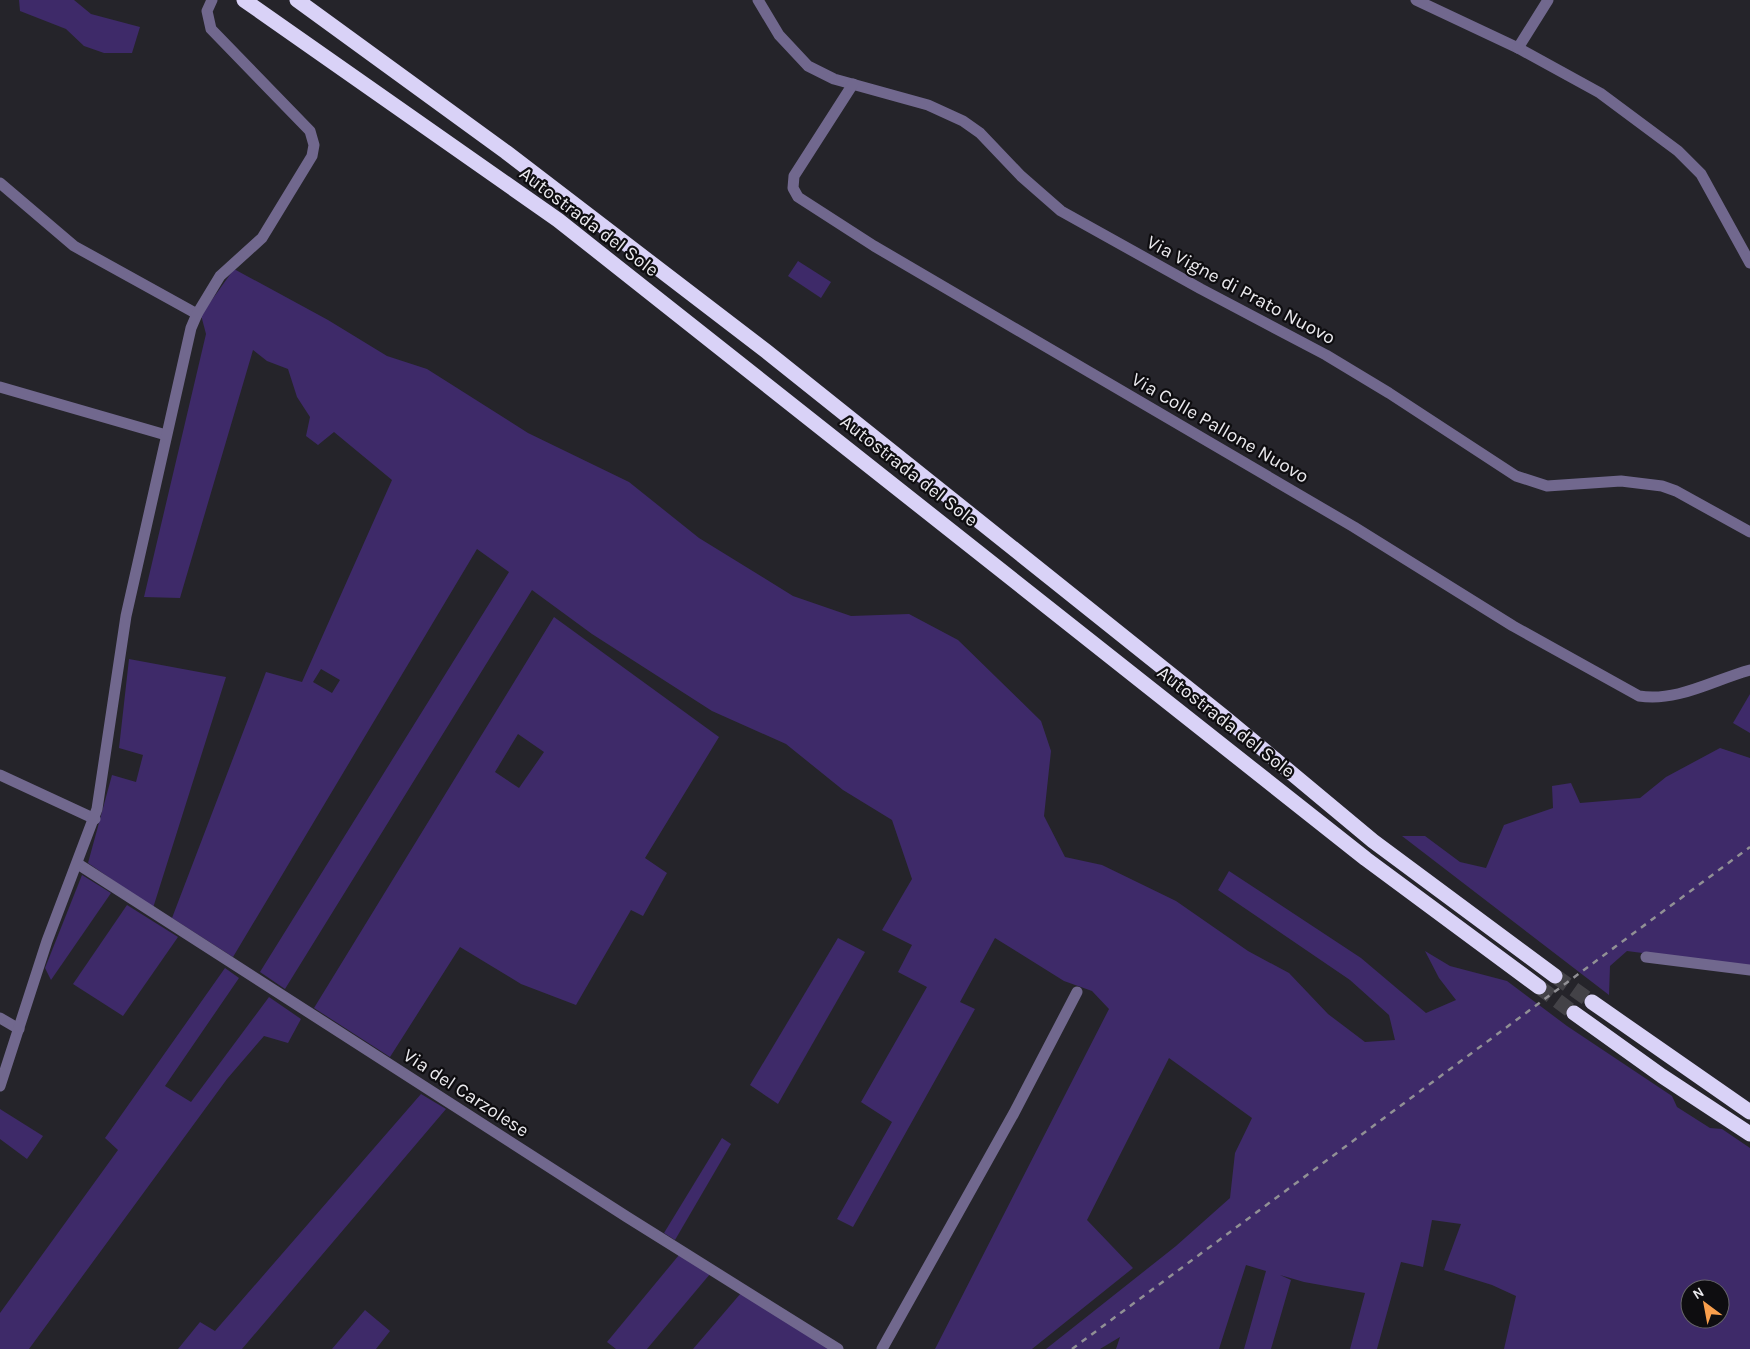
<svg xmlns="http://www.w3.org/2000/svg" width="1750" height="1349" font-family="Karla,sans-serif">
<rect width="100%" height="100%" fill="#25242a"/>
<g fill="#3e2a69" fill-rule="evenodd">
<polygon points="19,0 74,0 91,14 140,27 132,53 104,53 84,46 66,29 20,11"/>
<polygon points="798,261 831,282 821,298 788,276"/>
<path d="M234 269 328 320 387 356 427 369 528 433 629 482 699 538 793 596 851 616 909 614 958 640 1041 721 1051 751 1044 816 1065 857 1102 865 1176 901 1248 951 1289 973 1328 1014 1365 1042 1395 1040 1389 1015 1350 980 1218 890 1229 871 1361 958 1426 1013 1456 1000 1439 978 1425 951 1450 966 1507 981 1567 1026 1672 1096 1677 1107 1710 1128 1722 1129 1750 1148V1349H1504L1516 1296 1492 1285 1444 1270 1461 1224 1432 1220 1423 1267 1401 1262 1377 1349H1350L1365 1293 1304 1282 1280 1275 1291 1280 1271 1349H1244L1266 1271 1246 1265 1219 1349H1116L1120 1337 1100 1349H1046L1176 1246 1230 1198 1235 1153 1252 1118 1169 1058 1087 1220 1133 1268 1032 1349H935L1109 1009 1092 991 1064 981 995 938 960 1002 975 1009 853 1227 837 1219 892 1122 861 1102 927 987 898 972 912 945 882 930 912 879 892 820 843 790 786 744 712 711 592 634 532 590 285 989 260 972 509 572 477 549 233 957 172 918 266 672 302 682 392 480 334 432 318 445 306 436 310 417 297 397 288 369 267 361 253 350 180 598 144 597 206 334 201 315ZM321 669 340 680 332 693 313 682ZM1690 1289H1720V1319H1690Z"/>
<path d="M554 617 719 737 645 858 667 873 643 916 631 910 576 1005 521 984 460 947 390 1057 314 1008ZM518 734 544 752 519 788 495 772Z"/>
<polygon points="129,659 226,677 153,908 88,863 112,775 136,782 143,755 119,748"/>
<polygon points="1750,694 1750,733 1733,723"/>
<polygon points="1720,748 1750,758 1750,967 1627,951 1610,966 1609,995 1402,836 1425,836 1460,862 1486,868 1504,825 1553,808 1552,786 1571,783 1580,803 1640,798 1666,777"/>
<polygon points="82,875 111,893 51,980 45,968"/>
<polygon points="127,905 178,937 123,1016 73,984"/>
<polygon points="838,938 865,952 778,1104 750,1085"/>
<polygon points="225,968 239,978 165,1086 191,1102 269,997 301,1019 288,1043 264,1036 227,1079 29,1349 0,1349 0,1313 118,1150 105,1138"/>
<polygon points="421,1094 446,1109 242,1349 178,1349 200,1322 215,1331"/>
<polygon points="0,1109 43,1136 27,1159 0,1139"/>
<polygon points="722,1138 731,1144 675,1240 664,1233"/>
<polygon points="679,1255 710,1274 647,1349 616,1349 607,1342"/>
<polygon points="741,1293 830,1349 693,1349"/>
<polygon points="365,1310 390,1331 376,1349 332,1349"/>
</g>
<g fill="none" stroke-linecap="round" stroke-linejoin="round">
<g stroke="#434247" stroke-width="15" stroke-dasharray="15 8" stroke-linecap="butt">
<polyline points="1555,976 1592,1002"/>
<polyline points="1539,987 1574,1013"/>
</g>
<g stroke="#71688e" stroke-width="11">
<polyline points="758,0 779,35 808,66 834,79 928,105 963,121 980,133 1021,176 1061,211 1201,289 1326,355 1389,393 1516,476 1547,486 1621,481 1662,486 1676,491 1750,532"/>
<polyline points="1416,0 1518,48 1600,93 1678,151 1701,174 1750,263"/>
<polyline points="1518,48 1548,0"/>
<path d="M853 84 794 176 793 188 798 197 874 246 1354 527 1513 626 1639 696C1678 702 1713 680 1750 670"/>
<polyline points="0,183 74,246 197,314"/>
<polyline points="0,387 166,435"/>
<polyline points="0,775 95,819"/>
<polyline points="78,864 627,1217 838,1349"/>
<polyline points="1646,957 1750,970"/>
<polyline points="0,1018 19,1029"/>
<polyline points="0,1086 47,941 97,809 126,616 191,328 197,314 220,276 262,238 312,156 314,145 310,131 211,29 207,11 212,0"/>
<polyline points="882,1349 1014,1113 1077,992"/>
</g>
<g stroke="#d9d2f7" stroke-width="15">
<polyline points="244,0 558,220 1366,859 1539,987"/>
<polyline points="297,0 506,152 766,351 1223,716 1373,841 1555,976"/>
<polyline points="1592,1002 1750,1112"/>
<polyline points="1574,1013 1662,1076 1750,1134"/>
</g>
<polyline stroke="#919095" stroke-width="2.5" stroke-dasharray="6 6" stroke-linecap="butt" points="1072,1349 1750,847"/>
</g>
<g text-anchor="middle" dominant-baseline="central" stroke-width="4.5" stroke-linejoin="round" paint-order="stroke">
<g font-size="19" fill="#ebeaee" stroke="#0e0d10">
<text transform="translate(589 222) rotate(37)">Autostrada del Sole</text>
<text transform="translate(1241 290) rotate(28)">Via Vigne di Prato Nuovo</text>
<text transform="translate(1220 428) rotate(30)">Via Colle Pallone Nuovo</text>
<text transform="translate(909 471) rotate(38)">Autostrada del Sole</text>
<text transform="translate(1226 722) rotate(38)">Autostrada del Sole</text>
<text transform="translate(466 1093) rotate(33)">Via del Carzolese</text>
</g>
</g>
<g transform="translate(1705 1304) rotate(328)"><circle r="24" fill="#0e0d10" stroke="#666569"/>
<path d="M0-4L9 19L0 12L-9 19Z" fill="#f99f4d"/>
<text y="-8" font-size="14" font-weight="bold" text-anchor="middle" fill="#ebeaee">N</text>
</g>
</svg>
